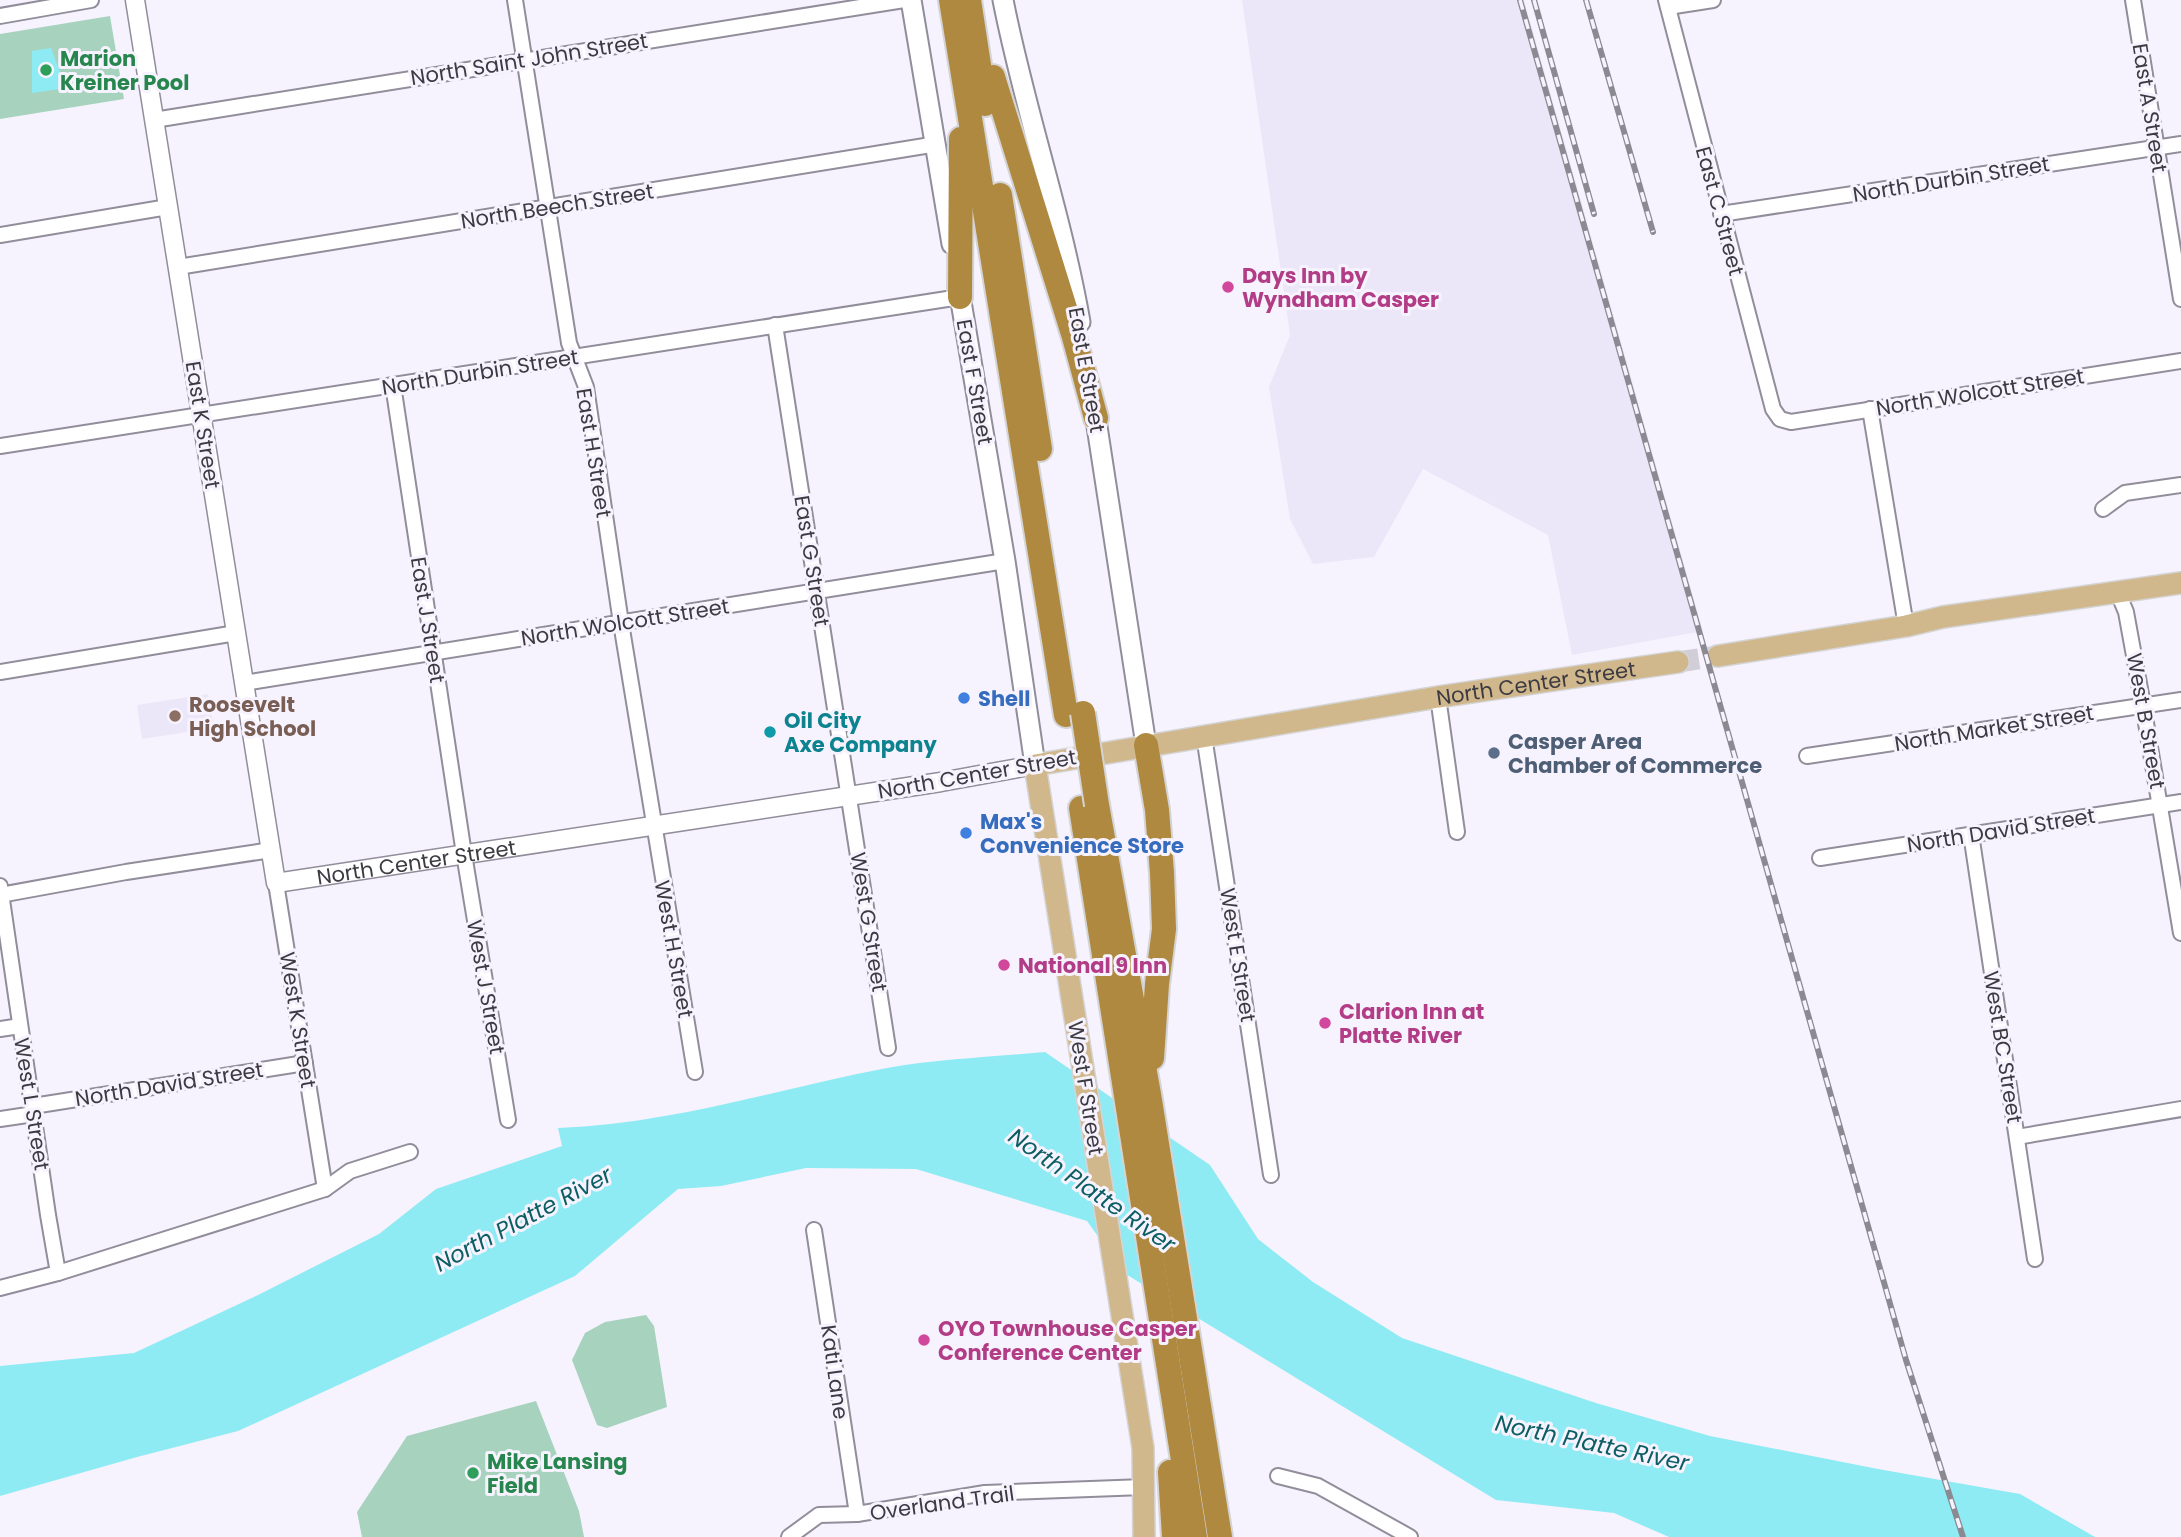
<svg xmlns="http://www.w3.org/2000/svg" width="2181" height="1537" font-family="Poppins,sans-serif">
<rect width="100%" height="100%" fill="#f7f3fe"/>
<g fill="#ece7f8">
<polygon points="1242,0 1524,0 1703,631 1572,655 1548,535 1423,469 1374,557 1313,564 1290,519 1269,387 1290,335"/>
<polygon points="208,694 214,728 142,739 137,705"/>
</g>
<g fill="#a7d3be">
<polygon points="110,16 124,99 0,119 0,34"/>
<polygon points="646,1315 654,1326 667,1407 607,1428 597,1425 572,1360 585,1333 605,1322"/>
<polygon points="536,1401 579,1511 584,1537 362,1537 357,1512 407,1436"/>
</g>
<g fill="#8eebf3">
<polygon points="51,48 66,88 32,93 32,51"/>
<path d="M1045 1052 1210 1165 1258 1239 1313 1282 1402 1338 1596 1403 1710 1436 1878 1469 2020 1494 2095 1537H1669L1614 1513 1496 1500 1124 1273 1087 1221 916 1169 806 1168 721 1186 678 1189 575 1276 238 1431 137 1457 0 1496V1366L134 1353 258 1295 379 1234 436 1189 562 1146 558 1128C670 1124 777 1089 887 1068 939 1059 993 1057 1045 1052Z"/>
</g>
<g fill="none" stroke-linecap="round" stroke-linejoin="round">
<polyline stroke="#d2ced8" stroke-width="21" stroke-dasharray="21 10" stroke-linecap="butt" points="1678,662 1718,656"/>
<g stroke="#918d9a" stroke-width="18">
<g id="minor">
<polyline points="515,0 569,343 586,387 621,623 695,1072"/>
<polyline points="1666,0 1773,409 1780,419 1791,422 2181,361"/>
<polyline points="2133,0 2181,299"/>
<polyline points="1668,7 1713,0"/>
<polyline points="0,16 91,0"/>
<polyline points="154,120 904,0"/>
<polyline points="1721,214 2181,144"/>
<polyline points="0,235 168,207"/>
<polyline points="178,267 937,144"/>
<polyline points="775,325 888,1048"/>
<polyline points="393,385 464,854 508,1120"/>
<polyline points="1870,409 1906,626"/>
<polyline points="0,446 960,297"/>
<polyline points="2103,509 2125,493 2181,485"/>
<polyline points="2118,593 2126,612 2143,705 2181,933"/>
<polyline points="0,672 236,633"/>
<polyline points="244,683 1005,561"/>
<polyline points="1438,697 1457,832"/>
<polyline points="1204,736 1271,1175"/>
<polyline points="1807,756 2181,700"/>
<polyline points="1971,834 2035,1259"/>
<polyline points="1820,858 2181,802"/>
<polyline points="276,883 325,1189"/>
<polyline points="0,886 48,1215 58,1273"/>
<polyline points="0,895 126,872 271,850"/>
<polyline points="0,1029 20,1026"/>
<polyline points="33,1106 305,1063"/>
<polyline points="0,1119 34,1114"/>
<polyline points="2017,1137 2181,1109"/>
<polyline points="814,1230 857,1514"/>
<polyline points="0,1288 58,1273 325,1189 350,1171 410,1152"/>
<polyline points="1278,1476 1318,1486 1410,1537"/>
<polyline points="789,1537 819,1515 857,1514 985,1493 1144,1487"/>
</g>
</g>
<g stroke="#918d9a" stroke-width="21">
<g id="tertiary">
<path id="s1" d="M135 0 276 883 941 782 1035 765"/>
</g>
</g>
<g stroke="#918d9a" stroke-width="23">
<g id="secondary">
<polyline points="911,0 952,244"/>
<path d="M1003 0C1024 108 1061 213 1080 322"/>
<polyline points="958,284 1005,561 1035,765"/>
<polyline points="1094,407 1146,745"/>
</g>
</g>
<g stroke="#d4d4d5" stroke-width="24">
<g id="primary">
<polyline points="1718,656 1906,626 1943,617 2181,583"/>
<path id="s2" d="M1144 1537 1143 1448 1035 765 1438 697 1678 662"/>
</g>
</g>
<g stroke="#d4d4d5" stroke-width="28">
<g id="motorway">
<polyline points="951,0 1066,715"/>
<polyline points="969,0 985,104"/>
<polyline points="993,77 1074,337 1096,418"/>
<polyline points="1000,195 1040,449"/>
<polyline points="960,297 961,139"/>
<polyline points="1146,745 1157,810 1162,873 1164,929 1157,984 1152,1058"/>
<polyline points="1097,805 1149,1094 1220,1537"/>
<polyline points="1081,808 1195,1537"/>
<polyline points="1170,1472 1174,1537"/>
</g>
</g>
<use href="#minor" stroke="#fff" stroke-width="14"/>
<use href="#tertiary" stroke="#fff" stroke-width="18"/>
<use href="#secondary" stroke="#fff" stroke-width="19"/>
<use href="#primary" stroke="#d0b88c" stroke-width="21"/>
<use href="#motorway" stroke="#b08940" stroke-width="24"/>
<g stroke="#8b8991" stroke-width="6">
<g id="rail">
<polyline points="1520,0 1906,1360 1963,1537"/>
<polyline points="1534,0 1594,214"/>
<polyline points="1586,0 1653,232"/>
</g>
</g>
<use href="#rail" stroke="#f7f3fe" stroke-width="3.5" stroke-dasharray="10" stroke-linecap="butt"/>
<g stroke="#d4d4d5" stroke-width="28" stroke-linecap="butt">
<polyline id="motorway-bridge" points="1083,713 1097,805"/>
</g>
<use href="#motorway-bridge" stroke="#b08940" stroke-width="24"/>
</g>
<g fill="#2e9e5b" stroke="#f7f3fe" stroke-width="2.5">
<circle cx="46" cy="70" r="7"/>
<circle cx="473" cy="1473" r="7"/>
</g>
<g fill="#d1479c" stroke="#f7f3fe" stroke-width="2.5">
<circle cx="1228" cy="287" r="7"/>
<circle cx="1004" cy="965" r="7"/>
<circle cx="1325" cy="1023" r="7"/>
<circle cx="924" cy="1340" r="7"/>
</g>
<g fill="#3f7fe0" stroke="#f7f3fe" stroke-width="2.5">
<circle cx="964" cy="698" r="7"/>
<circle cx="966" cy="833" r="7"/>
</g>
<circle fill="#8d6e63" stroke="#f7f3fe" stroke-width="2.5" cx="175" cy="716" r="7"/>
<circle fill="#0f9aa8" stroke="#f7f3fe" stroke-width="2.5" cx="770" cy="732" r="7"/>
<circle fill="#5c6f8a" stroke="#f7f3fe" stroke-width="2.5" cx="1494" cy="753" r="7"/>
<g text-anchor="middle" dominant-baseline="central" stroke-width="6" stroke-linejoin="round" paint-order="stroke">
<g font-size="21" font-weight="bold" fill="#27864d" stroke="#f7f3fe" text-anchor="start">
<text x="60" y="58">Marion<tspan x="60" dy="24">Kreiner Pool</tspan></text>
<text x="487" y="1461">Mike Lansing<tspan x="487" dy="24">Field</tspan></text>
</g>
<g font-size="21" fill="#3d3b41" stroke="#f7f3fe">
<text transform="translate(529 59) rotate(-9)">North Saint John Street</text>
<text transform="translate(2150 108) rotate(81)">East A Street</text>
<text transform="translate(1951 179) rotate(-9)">North Durbin Street</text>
<text transform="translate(557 206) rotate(-9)">North Beech Street</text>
<text transform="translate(1720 211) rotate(75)">East C Street</text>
<text transform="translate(1087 370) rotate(80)">East E Street</text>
<text transform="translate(480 372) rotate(-9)">North Durbin Street</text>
<text transform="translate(975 382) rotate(80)">East F Street</text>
<text transform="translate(1980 392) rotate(-9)">North Wolcott Street</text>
<text transform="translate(203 425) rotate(81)">East K Street</text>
<text transform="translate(594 453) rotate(81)">East H Street</text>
<text transform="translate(812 561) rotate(81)">East G Street</text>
<text transform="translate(428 620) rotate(81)">East J Street</text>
<text transform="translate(625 622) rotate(-9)">North Wolcott Street</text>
<text stroke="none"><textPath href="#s2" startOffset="1288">North Center Street</textPath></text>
<text transform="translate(2146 721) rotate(80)">West B Street</text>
<text transform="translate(1994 728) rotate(-9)">North Market Street</text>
<text transform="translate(977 774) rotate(-10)">North Center Street</text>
<text transform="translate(2001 830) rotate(-9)">North David Street</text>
<text stroke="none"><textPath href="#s1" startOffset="1036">North Center Street</textPath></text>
<text transform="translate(869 922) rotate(81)">West G Street</text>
<text transform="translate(674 949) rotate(80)">West H Street</text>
<text transform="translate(1238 955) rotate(81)">West E Street</text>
<text transform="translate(486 987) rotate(80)">West J Street</text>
<text transform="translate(298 1020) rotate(81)">West K Street</text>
<text transform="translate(2003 1047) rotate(81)">West BC Street</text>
<text transform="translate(169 1084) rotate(-9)">North David Street</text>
<text transform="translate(1086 1088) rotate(81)">West F Street</text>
<text transform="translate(32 1104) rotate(81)">West L Street</text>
<text transform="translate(835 1372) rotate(82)">Kati Lane</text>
<text transform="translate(942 1503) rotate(-8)">Overland Trail</text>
</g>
<g font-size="21" font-weight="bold" fill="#b23c85" stroke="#f7f3fe" text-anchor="start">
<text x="1242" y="275">Days Inn by<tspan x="1242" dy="24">Wyndham Casper</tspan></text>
<text x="1018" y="965">National 9 Inn</text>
<text x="1339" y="1011">Clarion Inn at<tspan x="1339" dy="24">Platte River</tspan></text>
<text x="938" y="1328">OYO Townhouse Casper<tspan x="938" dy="24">Conference Center</tspan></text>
</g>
<g font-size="21" font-weight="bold" fill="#366cbe" stroke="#f7f3fe" text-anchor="start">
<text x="978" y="698">Shell</text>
<text x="980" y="821">Max's<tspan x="980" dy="24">Convenience Store</tspan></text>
</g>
<g font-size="21" font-weight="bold" fill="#785e54" stroke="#f7f3fe" text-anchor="start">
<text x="189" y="704">Roosevelt<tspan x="189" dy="24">High School</tspan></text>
</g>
<g font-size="21" font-weight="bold" fill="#0d838f" stroke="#f7f3fe" text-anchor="start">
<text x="784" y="720">Oil City<tspan x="784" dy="24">Axe Company</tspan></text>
</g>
<g font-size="21" font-weight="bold" fill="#4e5e75" stroke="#f7f3fe" text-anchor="start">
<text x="1508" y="741">Casper Area<tspan x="1508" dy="24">Chamber of Commerce</tspan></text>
</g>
<g font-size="23" font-style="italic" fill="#0b5e64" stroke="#f7f3fe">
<text transform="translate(1092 1190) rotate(35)">North Platte River</text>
<text transform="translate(523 1219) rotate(-28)">North Platte River</text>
<text transform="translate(1592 1443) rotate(12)">North Platte River</text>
</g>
</g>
</svg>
